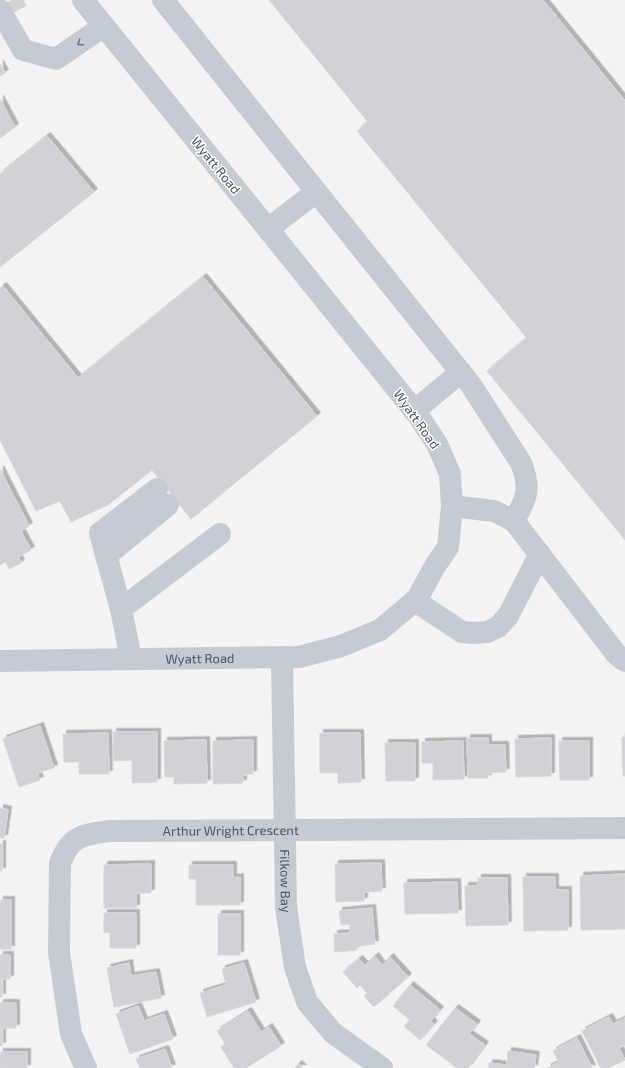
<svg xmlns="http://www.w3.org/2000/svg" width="625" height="1068" font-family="'Exo 2',sans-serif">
<defs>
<filter id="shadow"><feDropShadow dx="3.5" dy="-3.5" stdDeviation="0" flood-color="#0004"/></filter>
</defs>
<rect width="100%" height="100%" fill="#f5f3f3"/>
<g fill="#d0d2d7" stroke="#d7d8dd" filter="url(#shadow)">
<polygon points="269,0 543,0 625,101 625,540 487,371 527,338 357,131 368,122"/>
<polygon points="0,64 5,73 0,76"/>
<polygon points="0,99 15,127 0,138"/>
<polygon points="47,136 94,192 0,267 0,174"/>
<polygon points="203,277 317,416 191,519 152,470 108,505 71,522 60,501 36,511 0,440 0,288 3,286 78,378"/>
<polygon points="0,469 29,526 21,531 31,550 18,557 21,563 9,569 6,562 0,565"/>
<polygon points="40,726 54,768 37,773 40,780 19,787 3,739"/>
<polygon points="113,732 157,732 157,782 132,783 132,760 114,761"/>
<polygon points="108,733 109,774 79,774 79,762 64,762 63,734"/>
<polygon points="320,733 360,733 361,782 338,783 338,773 320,773"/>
<polygon points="622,737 625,737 625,776 623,776"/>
<polygon points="467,738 488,738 488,745 505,745 506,772 488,773 488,778 468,778"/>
<polygon points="551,738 551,776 516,777 515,739"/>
<polygon points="206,740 207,783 174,784 174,777 165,777 164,741"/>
<polygon points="253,740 253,774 243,775 243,783 213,784 213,741"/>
<polygon points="463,741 464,779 433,780 433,763 422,763 422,742"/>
<polygon points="559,741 589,741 589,780 560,780"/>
<polygon points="385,743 415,743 415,781 386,781"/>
<polygon points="0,808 8,810 4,838 0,838"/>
<rect x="0" y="844" width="2" height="27"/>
<polygon points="381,863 382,891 364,892 364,901 336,902 335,864"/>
<polygon points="151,864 151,893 136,893 136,908 104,908 104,865"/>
<polygon points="189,865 233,865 233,878 240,877 240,905 196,905 196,879 189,879"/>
<polygon points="625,874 625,929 581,930 580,876"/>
<polygon points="523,877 555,877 555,890 568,890 568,930 524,931"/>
<polygon points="478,878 507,878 508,925 466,926 465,886 478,886"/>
<polygon points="457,882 458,913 405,914 404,883"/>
<rect x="0" y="900" width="11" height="49"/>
<polygon points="372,908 375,944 357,946 357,950 335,952 334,934 350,933 350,924 341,925 339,911"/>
<polygon points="104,913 136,913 136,948 110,948 110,932 104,933"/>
<rect x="218" y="914" width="22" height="41"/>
<polygon points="0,955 10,955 10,979 2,979 2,997 0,997"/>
<polygon points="375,956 382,965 390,957 408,977 374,1007 364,996 367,993 360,985 357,988 343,972 359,959 365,965"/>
<polygon points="129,963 131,976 156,972 161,998 114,1007 107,968"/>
<polygon points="244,963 256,1002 207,1017 200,993 226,985 222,969"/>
<polygon points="410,985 440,1010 431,1021 434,1024 420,1040 404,1026 410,1020 393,1006"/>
<polygon points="0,1003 16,1003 16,1028 2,1028 2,1046 0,1046"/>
<polygon points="138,1006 144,1021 164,1014 173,1039 130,1054 116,1014"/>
<polygon points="455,1008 477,1024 469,1034 485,1045 468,1068 457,1068 426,1045"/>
<polygon points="248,1011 261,1032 269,1027 281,1046 246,1068 234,1068 221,1047 225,1044 217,1031"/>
<polygon points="609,1017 613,1024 625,1018 625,1045 619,1048 625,1060 608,1068 601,1068 582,1031"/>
<polygon points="577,1038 592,1068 547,1068 559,1062 553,1051"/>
<polygon points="165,1049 172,1068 140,1068 136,1059"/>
<polygon points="508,1051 536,1055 534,1068 489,1068 489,1063 507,1065"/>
<rect x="0" y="1052" width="27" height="16"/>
<polygon points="298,1064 303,1068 295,1068"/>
</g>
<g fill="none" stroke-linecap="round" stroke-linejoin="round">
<polyline stroke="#d3d3d6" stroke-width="22" stroke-dasharray="22 11" stroke-linecap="butt" points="11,0 17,11"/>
<g stroke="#c4ccd3" stroke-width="22">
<path d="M163 0 471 385 521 463C531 488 527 498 514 521"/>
<polyline points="0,10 23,50 56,59 104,26"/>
<polyline points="268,229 316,192"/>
<polyline points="414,411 461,372"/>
<polyline points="452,506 494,511 514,521 617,655 625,661"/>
<polyline points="106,556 168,505"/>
<polyline points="415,601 462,632 474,633 487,632 498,627 508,616 540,554"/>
<polyline points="121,609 100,533 157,489"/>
<path id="s1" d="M282 657 286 907 295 967 307 1002 333 1033 382 1068"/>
<polyline points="131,659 121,609 220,534"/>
<path id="s2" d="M0 661 299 657 341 646 380 630 417 599 435 566 448 547 452 506 450 474 437 444 418 415 83 0"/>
<path id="s3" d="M86 1068 71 1034 59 952 60 863C71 835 82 835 110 831L625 828"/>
</g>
</g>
<defs><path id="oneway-chevron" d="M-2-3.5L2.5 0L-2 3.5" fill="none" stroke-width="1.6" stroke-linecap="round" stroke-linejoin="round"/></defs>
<use stroke="#6f7882" href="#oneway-chevron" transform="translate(80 43) rotate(146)"/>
<g text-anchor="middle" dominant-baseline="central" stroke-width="3" stroke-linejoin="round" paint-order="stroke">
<g font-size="13" fill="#4b5460" stroke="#fff">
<text transform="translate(216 165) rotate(51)">Wyatt Road</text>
<text transform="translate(417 419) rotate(55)">Wyatt Road</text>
<text stroke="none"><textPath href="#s2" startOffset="200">Wyatt Road</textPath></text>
<text stroke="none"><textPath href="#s3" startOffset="394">Arthur Wright Crescent</textPath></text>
<text stroke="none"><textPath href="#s1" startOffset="224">Filkow Bay</textPath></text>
</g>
</g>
</svg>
